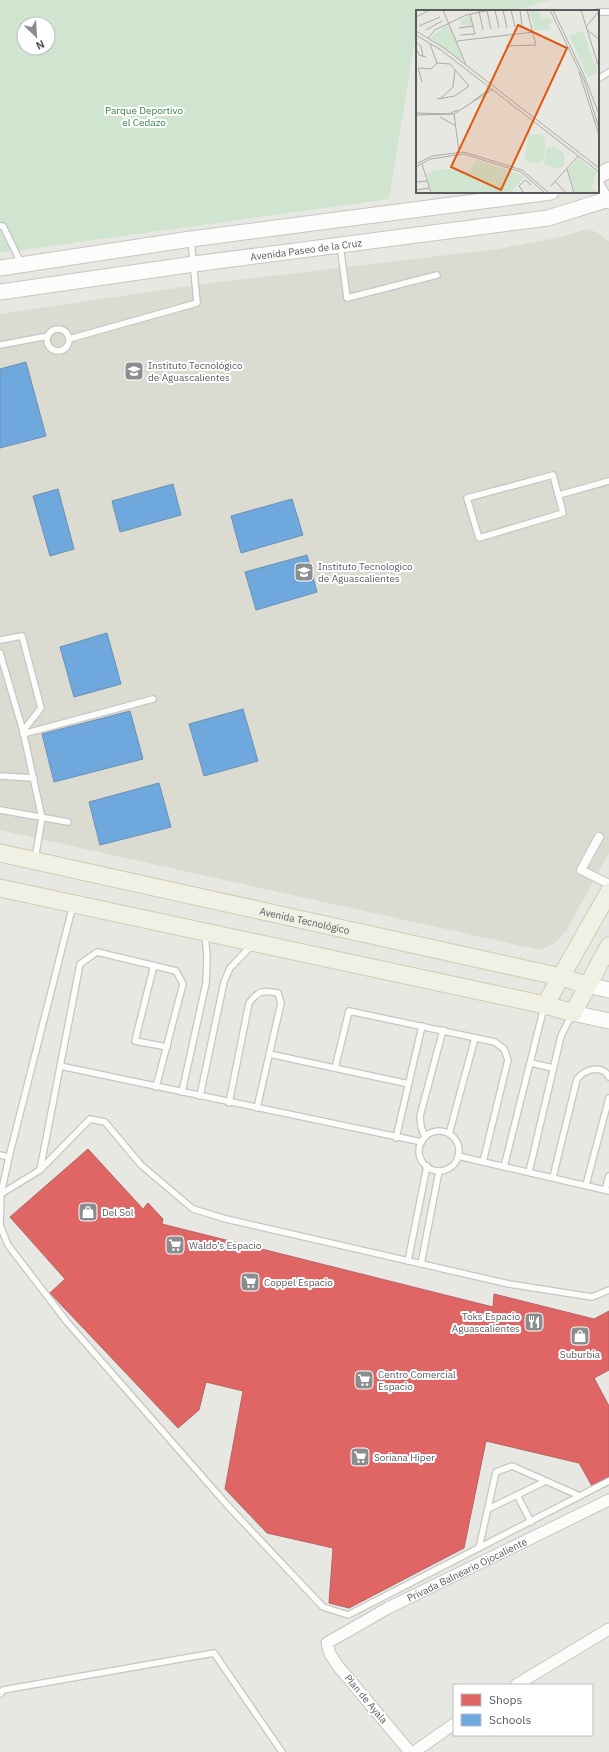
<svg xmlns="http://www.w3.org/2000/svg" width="609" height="1752" font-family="'IBM Plex Sans',sans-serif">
<rect width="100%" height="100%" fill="#e8e8e2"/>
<polygon fill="#dcdbd1" points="588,229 596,232 609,241 609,853 566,931 554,944 540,950 0,830 0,314 196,285 498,249 556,238"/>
<path fill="#cfe5d0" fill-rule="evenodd" d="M0 0H550L513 11H417V39L415 40 389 199 0 253ZM24 24H48V48H24Z"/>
<polygon fill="#e06666" stroke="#b76264" points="88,1149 143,1209 148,1203 163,1219 162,1224 493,1307 494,1294 594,1319 609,1311 609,1370 594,1378 609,1406 609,1477 592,1486 579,1463 486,1441 464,1548 349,1608 329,1603 333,1548 267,1533 225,1489 243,1391 206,1382 199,1410 178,1428 50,1293 65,1279 10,1217"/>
<g fill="#6fa8dc" stroke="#6891b7">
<polygon points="26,362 46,436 0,448 0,369"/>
<polygon points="173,484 181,515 120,532 112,501"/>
<polygon points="58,489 74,549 50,556 33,496"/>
<polygon points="292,499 303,535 241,553 231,516"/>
<polygon points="307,555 317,592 256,610 245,572"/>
<polygon points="107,633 121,684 74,697 60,647"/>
<polygon points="243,709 258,761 204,776 189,724"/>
<polygon points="130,711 143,759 54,782 42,734"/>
<polygon points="159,783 171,827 100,845 89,802"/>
</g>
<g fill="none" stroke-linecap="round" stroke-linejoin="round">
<g stroke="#c5c6c4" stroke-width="8">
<g id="service">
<polyline points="598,12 609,12"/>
<polyline points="598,79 609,72"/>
<polyline points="0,226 3,226 22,265"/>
<polyline points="340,245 347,298 437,275"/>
<circle cx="58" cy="340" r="11"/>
<polyline points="69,339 197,303 191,239"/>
<polyline points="0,345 48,336"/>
<polygon points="553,475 563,513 479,538 467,498"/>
<polyline points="559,495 609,481"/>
<polyline points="0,640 22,636 41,708 23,731"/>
<polyline points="0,653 23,731 42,818 35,859"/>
<polyline points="23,734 153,699"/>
<polyline points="0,776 34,778"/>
<polyline points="0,810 68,822"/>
<polyline points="73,905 9,1157 1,1194 0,1225 8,1245 67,1322 228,1506 323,1607 348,1615 609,1481"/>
<polyline points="154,965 135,1041 167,1047"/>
<polyline points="269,1054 409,1084"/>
<polyline points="531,1063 553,1068"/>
<polyline points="60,1066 422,1142"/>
<polyline points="335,1068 349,1011 495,1042 504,1049 508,1060 483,1162"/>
<polyline points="156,1087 183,984 176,971 97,952 80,964 40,1170 90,1119 105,1122 141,1165 193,1209 226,1219 509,1284 592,1297 609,1290"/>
<polyline points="182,1092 206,983 207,957 205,934"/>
<polyline points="200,1096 224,982 230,968 252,945"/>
<path d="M229 1103 249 1003C259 990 263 990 278 993L281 1003 257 1108"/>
<circle cx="439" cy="1151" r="20"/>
<polyline points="449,1134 475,1038"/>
<polyline points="425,1137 421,1127 420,1116 443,1030"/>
<polyline points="396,1138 422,1026"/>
<polyline points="0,1155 9,1157"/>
<polyline points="458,1156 609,1191"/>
<polyline points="504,1167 544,1007"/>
<polyline points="529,1172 561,1036 572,1014"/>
<path d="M553 1177 577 1079C585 1069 602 1064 609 1077"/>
<polyline points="586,1185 609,1098"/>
<polyline points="605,1190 609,1176"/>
<polyline points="1,1194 40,1170"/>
<polyline points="408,1261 427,1166"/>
<polyline points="421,1264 439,1171"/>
<polyline points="517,1495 531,1522"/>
<polyline points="488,1509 546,1481"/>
<polyline points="479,1548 496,1472 512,1466 580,1496"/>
<polyline points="0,1694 3,1690 214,1653 282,1752"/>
</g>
</g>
<g stroke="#c5c6c4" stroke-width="10">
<polyline id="pedestrian" points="599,837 581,870 609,884"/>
</g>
<g stroke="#c5c6c4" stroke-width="13">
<g id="minor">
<polyline points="598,184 609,203"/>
<polyline points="516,1685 609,1629"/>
<path id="s1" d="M410 1752 338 1666 330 1654 327 1643 388 1608 609 1500"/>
<polyline points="414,1752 454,1724"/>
</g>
</g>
<g stroke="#c5c7c5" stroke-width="17">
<g id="secondary">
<polyline points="598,176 609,170"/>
<polyline points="0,268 191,239 551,192"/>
<path id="s2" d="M0 292 194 264 548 218 609 199"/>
<polyline points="587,985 609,990"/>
<polyline points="573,1013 609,1021"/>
</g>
</g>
<g stroke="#d0ccb0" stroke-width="19">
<g id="primary">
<path id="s3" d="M0 853 561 977 587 985"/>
<polyline points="0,888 545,1005 573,1013 609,946"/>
<polyline points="545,1005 609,892"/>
</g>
</g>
<use href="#service" stroke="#fcfcfb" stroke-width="5.5"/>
<use href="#pedestrian" stroke="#fcfcfb" stroke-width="8"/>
<use href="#minor" stroke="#fcfcfb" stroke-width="11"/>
<use href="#secondary" stroke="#fcfcfb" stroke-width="15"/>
<use href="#primary" stroke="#f0f0e5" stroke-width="17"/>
</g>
<defs>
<g id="university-square" transform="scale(1)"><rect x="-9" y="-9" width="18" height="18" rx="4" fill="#8a8c8e" stroke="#fff"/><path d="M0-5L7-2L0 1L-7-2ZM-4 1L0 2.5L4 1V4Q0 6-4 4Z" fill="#fff"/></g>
<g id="shop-square" transform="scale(1)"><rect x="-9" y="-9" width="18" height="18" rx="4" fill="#8a8c8e" stroke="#fff"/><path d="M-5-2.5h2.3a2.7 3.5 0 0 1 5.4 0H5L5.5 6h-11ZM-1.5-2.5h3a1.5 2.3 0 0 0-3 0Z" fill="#fff"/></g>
<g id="supermarket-square" transform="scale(1)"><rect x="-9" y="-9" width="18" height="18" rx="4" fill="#8a8c8e" stroke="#fff"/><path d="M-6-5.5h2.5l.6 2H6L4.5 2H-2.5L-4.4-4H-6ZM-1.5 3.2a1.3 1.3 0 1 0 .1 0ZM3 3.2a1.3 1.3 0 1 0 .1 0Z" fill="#fff"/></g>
<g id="restaurant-square" transform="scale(1)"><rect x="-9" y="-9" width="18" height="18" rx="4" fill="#8a8c8e" stroke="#fff"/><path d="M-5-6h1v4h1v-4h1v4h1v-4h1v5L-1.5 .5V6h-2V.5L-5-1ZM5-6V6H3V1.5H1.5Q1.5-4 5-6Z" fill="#fff"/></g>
</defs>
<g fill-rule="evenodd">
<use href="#university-square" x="134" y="371"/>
<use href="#university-square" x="304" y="572"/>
<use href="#shop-square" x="88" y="1212"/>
<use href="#supermarket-square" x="175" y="1245"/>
<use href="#supermarket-square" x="250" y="1282"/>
<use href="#restaurant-square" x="534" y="1322"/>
<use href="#shop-square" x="580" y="1336"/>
<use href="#supermarket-square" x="364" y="1380"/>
<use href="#supermarket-square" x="360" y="1457"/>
</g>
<g text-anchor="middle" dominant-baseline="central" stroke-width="4" stroke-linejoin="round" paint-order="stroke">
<g font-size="10" fill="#368146" stroke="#fff">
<text x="144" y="110">Parque Deportivo<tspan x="144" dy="12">el Cedazo</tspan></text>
</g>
<g font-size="10" fill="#585a60" stroke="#fff">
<text stroke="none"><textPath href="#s2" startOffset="309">Avenida Paseo de la Cruz</textPath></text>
<text stroke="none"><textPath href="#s3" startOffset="312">Avenida Tecnológico</textPath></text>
<text stroke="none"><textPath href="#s1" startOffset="296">Privada Balneario Ojocaliente</textPath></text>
<text transform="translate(366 1699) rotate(50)">Plan de Ayala</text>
</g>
<g font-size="10" fill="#585a60" stroke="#fff" text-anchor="start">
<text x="148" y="365">Instituto Tecnológico<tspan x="148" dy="12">de Aguascalientes</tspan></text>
<text x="318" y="566">Instituto Tecnologico<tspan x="318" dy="12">de Aguascalientes</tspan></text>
<text x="102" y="1212">Del Sol</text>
<text x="189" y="1245">Waldo’s Espacio</text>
<text x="264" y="1282">Coppel Espacio</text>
<text x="520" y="1316" text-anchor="end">Toks Espacio<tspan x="520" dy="12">Aguascalientes</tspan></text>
<text x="580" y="1354" text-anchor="middle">Suburbia</text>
<text x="378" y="1374">Centro Comercial<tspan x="378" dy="12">Espacio</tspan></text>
<text x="374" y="1457">Soriana Hiper</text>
</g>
</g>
<g transform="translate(416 10)">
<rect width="183" height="183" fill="#e8e8e2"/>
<path d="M113 1H122L126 9 133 7 136 13 132 14 134 19 119 21ZM54 5 57 16H46L44 10ZM32 14 48 52 14 28ZM167 21 182 63 172 67 153 26ZM113 121 115 125 124 123 130 129 128 149 122 153 116 154 110 150 108 152ZM131 137H141L147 143 149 152 145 159 128 155ZM162 148 180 162 176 178 183 183H159L152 159ZM61 150 109 166 95 183H15L11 163 27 159 52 161Z" fill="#cfe5d0"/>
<path fill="none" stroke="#aaabaa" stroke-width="1" d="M27 0 50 55M79 0 83 18M87 0 91 18M95 0 99 17M104 0 106 16M134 0 168 70 183 118M137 0 167 63 183 104M165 0 183 58M63 1 67 20M71 1 75 19M0 7 14 0M3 16 24 7M170 17 183 1M43 18 58 16M10 20 26 11M171 20 183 29M0 21 28 38 183 158M0 25 25 40 183 162M44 25 59 24 54 4M12 28 19 20 50 5 75 0M41 31 118 22M0 32 5 36 7 47M14 34 21 53M90 36 120 35 111 0M0 38 3 45 10 47M21 53 34 54 53 76 39 86 21 89M2 58 15 59 21 53M2 58 6 72M163 62 183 125M25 88 37 77 39 60M57 91 75 78M0 103 32 104 42 100M38 104 43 142M0 105 38 104 77 79M24 107 40 116M0 154 16 146 48 142 106 160 133 183M6 154 15 183M0 157 14 149 48 144 105 162 129 183M151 159 158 183M139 171 150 183M0 172 12 171M135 176 162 146M0 180 14 178M108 183 103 176 109 170 115 175"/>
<path fill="#e15910" fill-opacity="0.15" stroke="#e15910" stroke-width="2" d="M102 15 151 38 85 180 35 157Z"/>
<rect width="183" height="183" fill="none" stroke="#585a60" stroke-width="2"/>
</g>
<rect x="453" y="1684" width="140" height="52" fill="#ffffff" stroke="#bcbdbf"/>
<rect x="461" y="1694" width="20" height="12" fill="#e06666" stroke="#bcbdbf"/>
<text x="489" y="1704" font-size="12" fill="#585a60">Shops</text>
<rect x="461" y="1714" width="20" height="12" fill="#6fa8dc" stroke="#bcbdbf"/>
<text x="489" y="1724" font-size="12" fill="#585a60">Schools</text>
<g transform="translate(36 36) rotate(155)"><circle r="19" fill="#ffffff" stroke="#bcbdbf"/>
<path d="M0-3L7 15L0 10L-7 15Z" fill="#8a8c8e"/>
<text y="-6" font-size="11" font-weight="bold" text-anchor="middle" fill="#585a60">N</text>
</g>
</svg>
